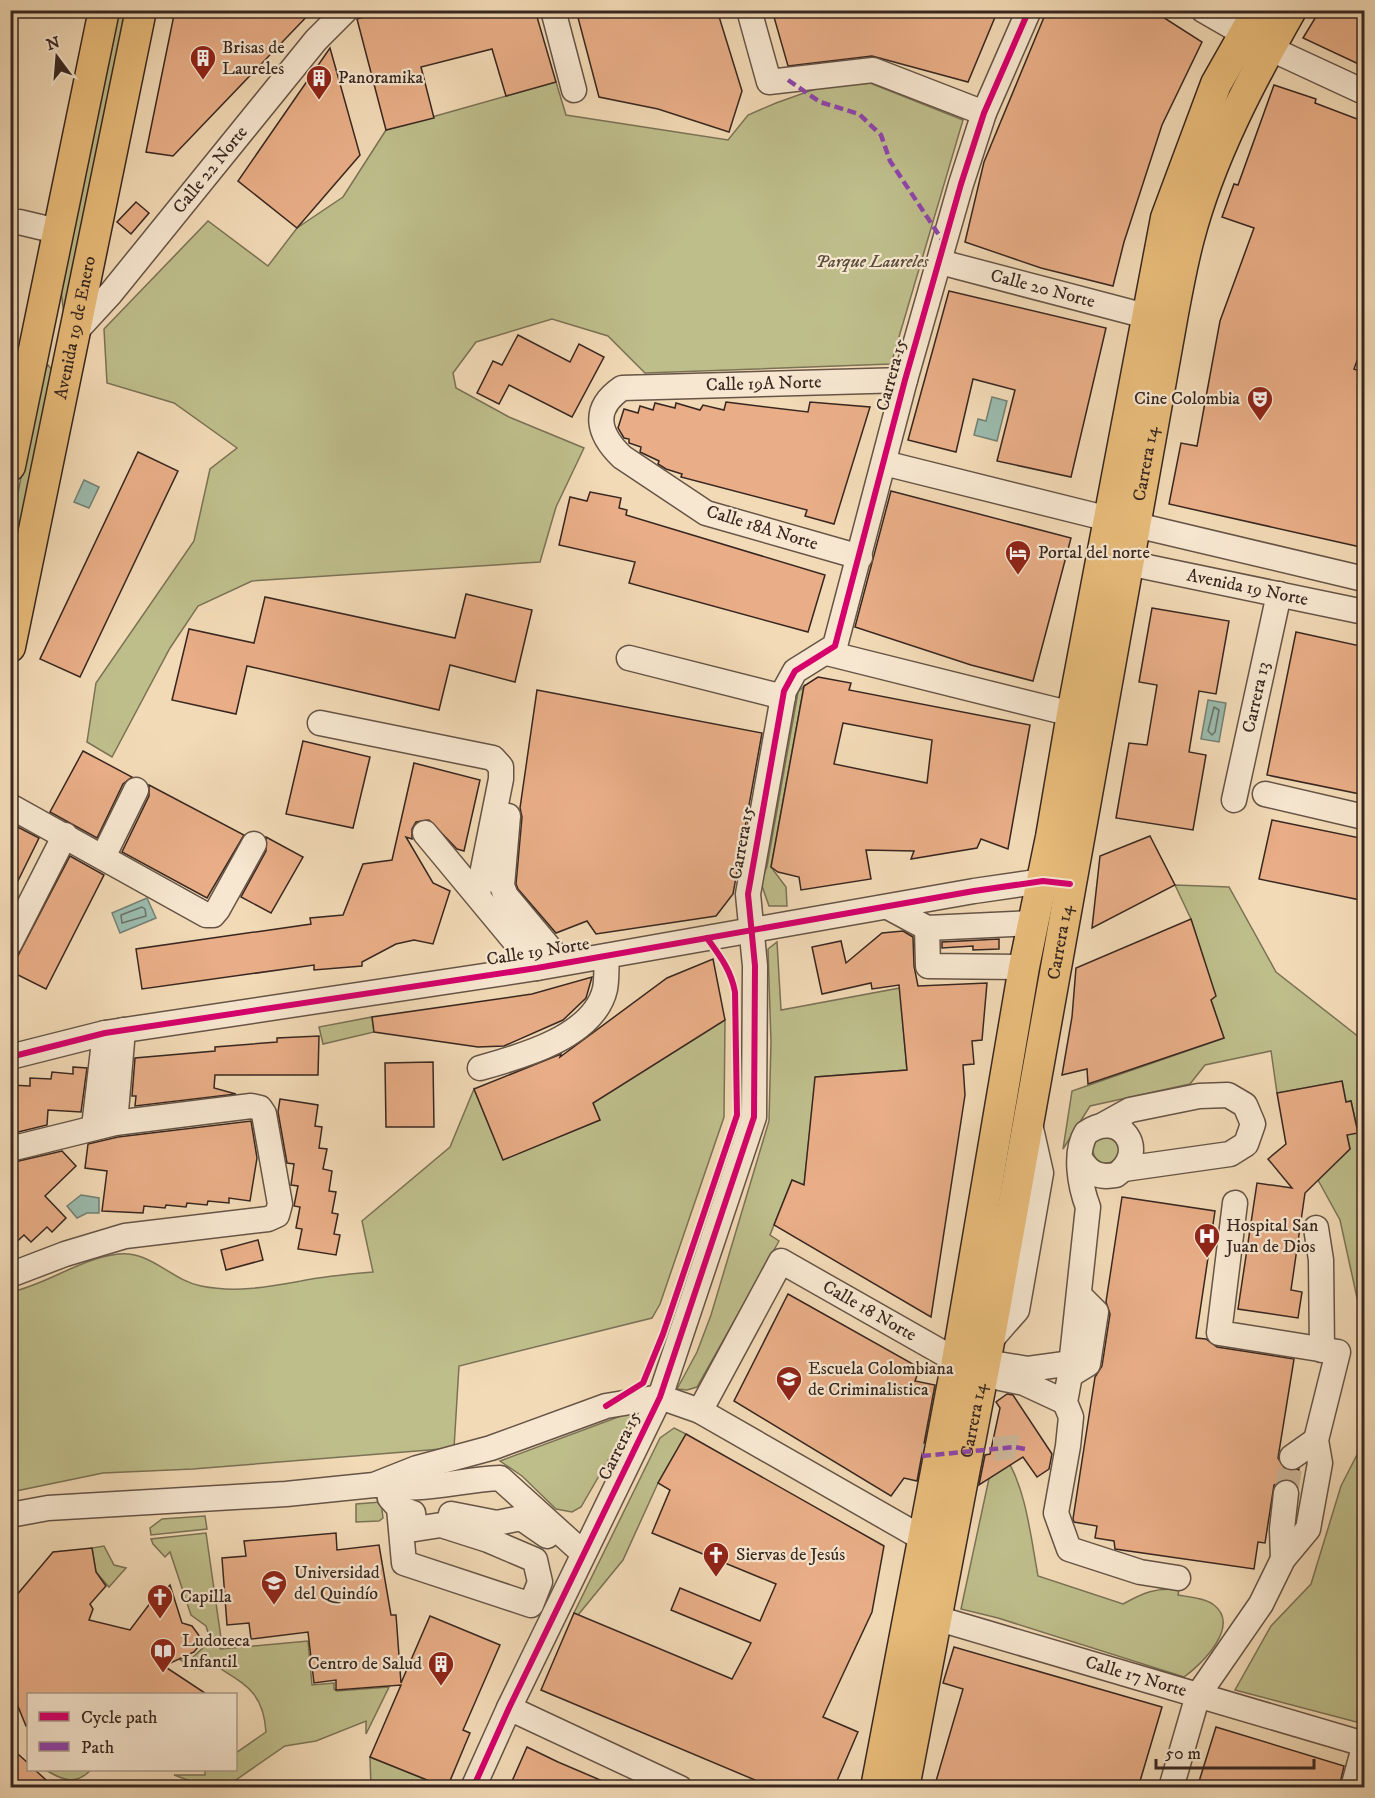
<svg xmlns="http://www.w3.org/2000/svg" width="1375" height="1798" font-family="'IM FELL DW Pica',serif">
<rect width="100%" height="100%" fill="#f2dab6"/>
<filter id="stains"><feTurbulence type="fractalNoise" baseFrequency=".00333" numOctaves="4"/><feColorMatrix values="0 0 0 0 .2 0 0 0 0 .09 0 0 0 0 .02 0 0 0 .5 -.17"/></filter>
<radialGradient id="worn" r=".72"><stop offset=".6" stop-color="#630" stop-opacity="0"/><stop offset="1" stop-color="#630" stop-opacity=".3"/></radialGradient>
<g fill="#bebe8b" stroke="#7b7256" stroke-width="1.5">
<polygon points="115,11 130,11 64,315 59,274"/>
<polygon points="556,82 566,115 728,140 748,115 776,103 818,88 870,83 963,120 891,364 645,373 608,336 552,319 476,342 453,373 456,388 509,417 584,448 556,507 540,562 252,581 198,606 170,648 112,757 87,742 96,683 194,541 210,469 237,448 174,403 107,383 104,329 208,221 268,266 297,228 343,197 386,130"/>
<polygon points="48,365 53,371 11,585 11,530 40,377"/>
<polygon points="804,686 771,867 786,887 787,906 769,906 761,883 767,866 798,692"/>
<polygon points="1175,885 1229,887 1276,972 1364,1041 1364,1317 1361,1316 1340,1220 1318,1180 1350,1149 1347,1135 1358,1132 1351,1101 1346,1102 1342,1081 1277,1093 1271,1051 1205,1065 1190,1084 1090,1106 1063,1149 1072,1091 1224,1038 1211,1000 1206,967 1191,919"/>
<polygon points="777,942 781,1010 900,988 907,1070 816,1077 804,1185 792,1180 770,1235 779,1241 697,1387 687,1390 677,1389 697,1352 711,1315 769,1121 771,1042 768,949"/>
<polygon points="372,1017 374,1032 323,1044 319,1027"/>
<path d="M725 1020 724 1117 660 1304 652 1318 459 1366 454 1448 193 1469 103 1473 11 1492V1292C48 1284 79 1259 118 1254 150 1250 171 1280 201 1286 236 1293 267 1287 301 1281 325 1276 349 1274 373 1272L362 1221 450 1147 474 1089 503 1159 600 1120 593 1103Z"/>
<circle cx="1106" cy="1150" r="13"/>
<polygon points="637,1410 581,1507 572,1512 556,1509 522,1476 500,1461"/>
<polygon points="674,1428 686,1434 658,1483 623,1560 578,1615 574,1613 660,1438"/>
<polygon points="1364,1441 1364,1724 1235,1690 1271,1626 1311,1584 1341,1486"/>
<path d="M994 1455H1004C1026 1486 1031 1539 1038 1576L1123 1604C1143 1593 1156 1587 1179 1590L1178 1595C1189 1597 1205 1598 1214 1605 1241 1626 1201 1665 1184 1677L998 1618 961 1609Z"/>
<polygon points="381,1502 383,1518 379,1521 356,1522 356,1504"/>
<polygon points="205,1516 207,1529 151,1535 150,1528 162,1519"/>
<polygon points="206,1533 221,1638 210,1639 206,1626 191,1615 170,1552 165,1557 153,1544 151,1539"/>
<polygon points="104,1546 114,1565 126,1568 109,1587 96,1572 92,1548"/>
<path d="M308 1641 312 1685 334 1683V1689L337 1691 389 1687 366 1734V1721L316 1741 285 1746 230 1784 207 1787 174 1775H205V1770H236V1753L266 1732C263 1685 238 1683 205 1658L195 1669 179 1659 192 1658 206 1645H216L221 1649Z"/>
<polygon points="370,1757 444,1787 371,1787"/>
<path d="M46 1770H91C76 1785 63 1781 46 1770Z"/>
</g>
<g fill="#9bbbad" stroke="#738075" stroke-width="1.5">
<polygon points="992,397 1007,401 997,441 974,435 978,419 986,421"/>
<polygon points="84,480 99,487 89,508 74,502"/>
<polygon points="1208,700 1226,703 1219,742 1201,739"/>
<polygon points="147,898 156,918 120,933 112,913"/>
<polygon points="81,1195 99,1198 99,1213 87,1213 77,1218 67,1206"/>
</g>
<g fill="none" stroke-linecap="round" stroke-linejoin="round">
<g stroke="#6a7166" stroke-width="1.5">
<polygon points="1214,707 1219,710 1215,732 1212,735 1208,731"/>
<polygon points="142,907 145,909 146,916 122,923 121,915"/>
</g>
</g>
<g fill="#e9ae87" stroke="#382720" stroke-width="1.5" fill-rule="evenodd">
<polygon points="175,10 313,10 173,156 146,152"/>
<polygon points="391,10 535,10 556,82 506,96 492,49 421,67 434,118 386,130 357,19"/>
<polygon points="576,10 717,10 742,91 729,132 658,109 599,97"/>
<polygon points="772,10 998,10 968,82 872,56 788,66"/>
<polygon points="1047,10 1152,10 1202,42 1162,125 1124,242 1113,286 1041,268 965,242 984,162"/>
<polygon points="1320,10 1365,10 1365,67 1303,38"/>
<polygon points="330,48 360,155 297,228 238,181"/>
<polygon points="1274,85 1316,99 1315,103 1365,122 1365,339 1354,369 1365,373 1365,548 1169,504 1181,443 1197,446 1220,321 1254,228 1222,217 1234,184 1238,185"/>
<polygon points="136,202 149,213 131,234 117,222"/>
<polygon points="949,291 1106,328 1071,477 997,461 1015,390 973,379 956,452 908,440"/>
<polygon points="518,335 570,362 579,344 604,357 572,417 509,385 499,404 477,393 493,361 502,365"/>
<polygon points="726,402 808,412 810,402 870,407 834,524 805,516 807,510 681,477 682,474 666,469 658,464 659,461 640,452 641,447 629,443 629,439 624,438 618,428 624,409 638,413 640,406 653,410 655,403 675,408 676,403 700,410 703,405 724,410"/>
<polygon points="138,452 178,471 80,677 40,659"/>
<polygon points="891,491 1071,538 1033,681 971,665 855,627"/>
<polygon points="590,492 621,498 619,508 627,510 626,515 825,575 808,632 629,583 635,562 559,545 570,497 587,501"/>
<polygon points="466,594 532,610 515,682 450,665 439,710 247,666 236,714 172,700 189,629 254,643 265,597 455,638"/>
<polygon points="1152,608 1229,621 1216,694 1199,691 1189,752 1206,755 1193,830 1116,818 1129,743 1147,745 1157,685 1139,682"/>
<polygon points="1296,632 1365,647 1365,795 1267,775"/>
<path d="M818 677 851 683 849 690 1030 725 1008 849 981 839 977 848 911 859 914 851 866 850 871 879 801 890 799 877 778 872 771 867 804 686ZM843 723 932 740 927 783 834 764Z"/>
<polygon points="537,690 762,733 733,894 716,916 596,934 587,921 556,933 518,889 516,884 522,817 520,808"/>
<polygon points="303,741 370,757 353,828 286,814"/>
<polygon points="83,751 132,777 123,784 97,838 50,812"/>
<polygon points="414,763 480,780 464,851 457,849 429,820 416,822 412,829 412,839 406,837 433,883 450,891 433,944 414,940 396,944 362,962 362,966 314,970 314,965 142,989 136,949 311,924 310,918 343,915 363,864 392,860"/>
<polygon points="149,785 244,835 207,898 122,852 149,796"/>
<polygon points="1272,820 1365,839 1365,901 1259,879"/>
<polygon points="10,823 39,838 10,897"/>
<polygon points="1150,836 1175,885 1092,928 1100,856"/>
<polygon points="266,837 303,857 271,913 241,897 266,851"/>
<polygon points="70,856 104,875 46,989 10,971"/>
<polygon points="1191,919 1216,996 1211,1000 1224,1038 1088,1084 1087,1069 1062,1075 1072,1017 1076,968"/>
<polygon points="903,931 913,937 914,966 918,986 987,983 982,1040 972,1041 974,1064 963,1065 965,1095 931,1317 774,1225 792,1180 804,1185 815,1077 907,1070 899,985 872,989 871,983 822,994 812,947 841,941 846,963 882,933"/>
<polygon points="999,939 999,949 973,950 973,946 942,948 942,942"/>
<polygon points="713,959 725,1020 593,1103 600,1120 503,1160 474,1089 561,1054 560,1057 667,978"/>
<polygon points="592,977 586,998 563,1020 504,1046 478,1047 374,1032 372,1017 532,994"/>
<polygon points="319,1036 318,1075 215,1075 214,1088 236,1094 135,1106 136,1096 132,1096 135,1058 215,1051 215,1047 277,1042 277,1038"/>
<polygon points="433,1062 434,1127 386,1127 385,1063"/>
<polygon points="73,1067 87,1068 81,1112 48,1110 47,1125 10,1134 10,1085 30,1086 30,1078 51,1079 52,1072 73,1074"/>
<polygon points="1342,1081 1346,1102 1351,1101 1358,1133 1347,1135 1350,1149 1305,1193 1291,1290 1302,1292 1298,1318 1238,1309 1257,1183 1292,1188 1268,1159 1286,1144 1277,1093"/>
<polygon points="280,1099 318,1105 315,1126 322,1127 319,1148 327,1149 323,1169 332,1171 329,1191 336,1192 332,1213 338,1214 334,1234 340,1235 336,1255 298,1249 302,1229 296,1228 300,1207 294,1206 298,1186 291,1185 294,1164 287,1163 278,1112"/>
<polygon points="251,1121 257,1158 250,1201 229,1198 229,1203 208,1201 207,1205 187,1203 186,1207 166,1205 165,1208 144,1206 143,1213 102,1211 107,1171 85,1168 88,1144 118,1137"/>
<polygon points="62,1151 76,1166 45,1196 66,1218 52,1232 47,1227 31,1242 24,1235 10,1248 10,1163"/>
<polygon points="1122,1197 1215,1211 1196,1338 1206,1339 1217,1347 1294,1359 1278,1458 1286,1470 1299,1469 1296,1484 1287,1479 1274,1485 1265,1543 1258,1542 1254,1569 1115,1549 1114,1541 1095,1538 1097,1526 1074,1522 1073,1519 1095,1377 1102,1366 1110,1314 1106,1302"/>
<polygon points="258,1240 263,1260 226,1270 221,1250"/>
<polygon points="788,1294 920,1368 915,1381 935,1385 917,1481 904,1478 891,1496 734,1401"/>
<polygon points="1007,1394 1013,1395 1052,1454 1049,1469 1037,1477 1023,1457 979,1485 985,1455 990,1454 1000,1408 996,1402"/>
<polygon points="686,1434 884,1546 872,1612 823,1717 858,1732 834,1788 774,1788 541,1690 574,1613 732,1679 751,1643 671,1610 680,1588 760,1621 776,1584 652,1533 670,1490 658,1483"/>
<polygon points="336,1533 337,1550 379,1545 391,1615 396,1615 401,1683 430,1616 500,1645 463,1730 470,1733 447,1788 370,1757 401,1685 336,1690 336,1680 314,1683 308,1632 251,1639 249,1623 227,1625 222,1558 246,1556 244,1541"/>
<polygon points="92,1548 96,1572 106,1586 90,1604 93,1609 89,1620 130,1630 154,1598 159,1598 170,1585 182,1623 192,1626 203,1641 194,1652 164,1666 208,1695 28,1695 28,1725 26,1726 10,1687 10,1603 53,1552"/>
<polygon points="954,1647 1162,1707 1138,1788 934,1788 963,1689 943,1683"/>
<polygon points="1216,1727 1344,1766 1339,1788 1197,1788"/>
<polygon points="10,1747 28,1763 28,1770 35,1770 55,1788 10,1788"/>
<polygon points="527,1747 558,1762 619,1788 509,1788"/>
</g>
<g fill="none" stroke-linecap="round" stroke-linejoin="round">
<g stroke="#cdb698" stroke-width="24" stroke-dasharray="24 12" stroke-linecap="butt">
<polyline points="922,1456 1015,1447 1025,1449"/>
<polyline points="1286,1493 1292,1457"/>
</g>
<g stroke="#665446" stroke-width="27">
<g id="minor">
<polyline points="553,10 574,90"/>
<polyline points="749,10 769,82 873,70 984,113"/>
<polyline points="1203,10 1269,48 1364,92"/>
<polyline points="19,222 57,231"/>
<path id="s1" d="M940 262 1146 316"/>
<path id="s2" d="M76 331 111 293 316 40 346 10"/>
<polyline points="884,463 1109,519"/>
<polyline points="1136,525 1364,579"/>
<path id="s3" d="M860 557 706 513 622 457C598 434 591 409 622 388L905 380"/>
<path id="s4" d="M1128 563 1364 612"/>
<polyline points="827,653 1072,714"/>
<polyline points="629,658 783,697"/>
<polyline points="320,723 493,758 501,767 501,779 478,894"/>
<polyline points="1265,794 1364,817"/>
<path id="s5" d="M1234 800 1279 594"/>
<polyline points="10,806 206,915 213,915 218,909 254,844"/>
<polyline points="508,816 502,886 506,896 562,963"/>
<polyline points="425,833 537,968"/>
<polyline points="103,857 136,790"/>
<polyline points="888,907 927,928 1033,923"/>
<polyline points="927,928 928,966 1024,967"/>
<polyline points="10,943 65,835"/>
<polyline points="10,1057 105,1033 537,968 974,891 1043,881 1058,882"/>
<path d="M480 1068C520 1057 594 1037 605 989 607 979 606 967 607 956"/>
<polyline points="115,1123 123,1030"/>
<polyline points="1103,1125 1130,1110 1199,1096 1228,1095 1245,1105 1253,1124 1246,1144 1230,1154 1124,1169"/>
<polyline points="94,1127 105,1033"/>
<polyline points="10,1149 115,1123 251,1106 260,1108 264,1114 280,1204 277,1215 268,1219 125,1236 65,1254 10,1275"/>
<path d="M1081 1160C1090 1174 1099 1178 1116 1175 1150 1151 1120 1108 1086 1133 1074 1153 1080 1186 1088 1207L1070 1375 1065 1402 1071 1417 1068 1446 1056 1513 1069 1549 1140 1572 1178 1578"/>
<polyline points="1316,1228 1321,1260 1322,1350"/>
<polyline points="989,1342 1017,1310 1041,1173 1030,1124"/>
<polyline points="986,1362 1028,1369 1072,1363"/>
<polyline points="1070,1375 1088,1364 1096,1312 1079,1295"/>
<polyline points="1000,1378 1024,1383 1065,1402"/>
<path id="s6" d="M700 1411 781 1261 957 1361"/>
<polyline points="1292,1457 1316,1440"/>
<path d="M377 1485C420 1493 457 1480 500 1478L583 1553"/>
<polyline points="392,1494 390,1498 399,1508 413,1513 415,1529 441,1525 488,1540 535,1560 540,1582 531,1605 404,1563 399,1508"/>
<polyline points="451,1514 497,1523 521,1518 547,1536"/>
<polyline points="10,1515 48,1508 286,1494 374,1485 417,1468 491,1448 606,1406 660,1397 700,1411 922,1538"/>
<polyline points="1283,1559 1282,1529 1286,1493"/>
<path id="s7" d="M919 1613 1364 1744"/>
<polyline points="509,1708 680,1788"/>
<polyline points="473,1788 509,1708 660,1397 754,1117 755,966 748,894 784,691 795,671 835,646 905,380 961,184 984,113 1029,10"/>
<polyline points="1171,1788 1198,1695 1261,1604 1283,1559 1308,1529 1320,1463 1316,1440 1338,1352 1219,1333 1235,1203"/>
<polyline points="1353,1788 1364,1747"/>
</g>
</g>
<g stroke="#382720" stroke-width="33">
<g id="major">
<polyline points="10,466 104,10"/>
<path id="s8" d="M10 647 141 10"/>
<polyline points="876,1788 957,1361 1024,967 1051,837 1072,714 1166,218 1216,84 1258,10"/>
<path id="s9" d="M904 1788 989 1342 1172 319C1177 292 1182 264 1189 238 1210 158 1250 82 1291 10"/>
</g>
</g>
<use href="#minor" stroke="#f7e7d0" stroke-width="24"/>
<use href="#major" stroke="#e9bd7b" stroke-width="30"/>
<g stroke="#8e44ad" stroke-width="4.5" stroke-dasharray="9 4.5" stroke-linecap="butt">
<polyline points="788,80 820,102 859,114 881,135 890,161 945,244"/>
<polyline points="922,1456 1015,1447 1025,1449"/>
</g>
<g stroke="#f7e7d0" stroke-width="10">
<g id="cycleway">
<polyline points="10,1057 105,1033 537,968 974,891 1043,881 1070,884"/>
<path d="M606 1406 643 1383 663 1334 737 1115 735 992C731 970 720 956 707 938"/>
<polyline points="473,1788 509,1708 660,1397 754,1117 755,966 748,894 784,691 795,671 835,646 905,380 961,184 984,113 1029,10"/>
</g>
</g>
<use href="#cycleway" stroke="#d6006c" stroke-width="6"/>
</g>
<defs>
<g id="building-pin" transform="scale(1.35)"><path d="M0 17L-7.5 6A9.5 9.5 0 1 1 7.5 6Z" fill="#8f2418" stroke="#f7e7d0"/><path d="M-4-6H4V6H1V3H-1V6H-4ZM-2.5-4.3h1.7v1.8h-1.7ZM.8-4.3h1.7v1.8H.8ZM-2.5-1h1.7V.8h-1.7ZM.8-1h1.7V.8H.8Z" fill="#fff"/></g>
<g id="theatre-pin" transform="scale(1.35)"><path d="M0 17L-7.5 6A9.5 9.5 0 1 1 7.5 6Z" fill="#8f2418" stroke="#f7e7d0"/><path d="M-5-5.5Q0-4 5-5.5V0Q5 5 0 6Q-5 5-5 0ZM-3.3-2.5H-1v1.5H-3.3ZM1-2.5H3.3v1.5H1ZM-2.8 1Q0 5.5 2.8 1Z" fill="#fff"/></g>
<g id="hotel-pin" transform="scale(1.35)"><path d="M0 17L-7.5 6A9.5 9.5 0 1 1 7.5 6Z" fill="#8f2418" stroke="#f7e7d0"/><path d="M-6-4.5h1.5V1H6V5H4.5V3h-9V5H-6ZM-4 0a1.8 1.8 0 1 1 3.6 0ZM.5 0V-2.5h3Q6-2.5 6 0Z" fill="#fff"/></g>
<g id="hospital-pin" transform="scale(1.35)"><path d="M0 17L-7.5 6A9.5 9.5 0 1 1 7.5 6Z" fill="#8f2418" stroke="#f7e7d0"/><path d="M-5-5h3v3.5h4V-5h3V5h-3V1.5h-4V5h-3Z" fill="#fff"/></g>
<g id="university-pin" transform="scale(1.35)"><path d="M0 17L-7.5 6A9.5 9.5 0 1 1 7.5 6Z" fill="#8f2418" stroke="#f7e7d0"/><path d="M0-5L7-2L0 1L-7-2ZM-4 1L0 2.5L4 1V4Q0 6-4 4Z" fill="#fff"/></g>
<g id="church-pin" transform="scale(1.35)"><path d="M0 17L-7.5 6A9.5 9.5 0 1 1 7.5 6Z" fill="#8f2418" stroke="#f7e7d0"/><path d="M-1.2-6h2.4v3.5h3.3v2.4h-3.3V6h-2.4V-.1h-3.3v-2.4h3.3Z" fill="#fff"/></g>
<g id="library-pin" transform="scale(1.35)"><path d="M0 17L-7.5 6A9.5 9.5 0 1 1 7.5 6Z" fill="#8f2418" stroke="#f7e7d0"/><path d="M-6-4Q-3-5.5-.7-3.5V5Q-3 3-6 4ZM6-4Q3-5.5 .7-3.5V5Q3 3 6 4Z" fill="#fff"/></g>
</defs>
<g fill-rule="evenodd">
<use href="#building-pin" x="203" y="58"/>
<use href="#building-pin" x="319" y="78"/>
<use href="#theatre-pin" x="1260" y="399"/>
<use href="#hotel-pin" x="1018" y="553"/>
<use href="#hospital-pin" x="1207" y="1236"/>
<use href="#university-pin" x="789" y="1379"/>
<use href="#church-pin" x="716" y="1555"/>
<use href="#university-pin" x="274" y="1583"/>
<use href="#church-pin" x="160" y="1597"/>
<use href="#library-pin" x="163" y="1651"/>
<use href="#building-pin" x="441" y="1664"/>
</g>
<g text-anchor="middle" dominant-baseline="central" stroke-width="4.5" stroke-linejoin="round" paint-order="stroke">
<g font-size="18" fill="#382720" stroke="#f7e7d0" text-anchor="start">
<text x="222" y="48">Brisas de<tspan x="222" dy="21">Laureles</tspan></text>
<text x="338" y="78">Panoramika</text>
<text x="1240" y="399" text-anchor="end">Cine Colombia</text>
<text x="1038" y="553">Portal del norte</text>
<text x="1226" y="1226">Hospital San<tspan x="1226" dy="21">Juan de Dios</tspan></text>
<text x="808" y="1369">Escuela Colombiana<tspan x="808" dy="21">de Criminalistica</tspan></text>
<text x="736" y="1555">Siervas de Jesús</text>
<text x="294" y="1573">Universidad<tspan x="294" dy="21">del Quindío</tspan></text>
<text x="180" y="1597">Capilla</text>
<text x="182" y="1641">Ludoteca<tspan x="182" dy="21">Infantil</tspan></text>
<text x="422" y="1664" text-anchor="end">Centro de Salud</text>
</g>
<g font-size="18" fill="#382720" stroke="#f7e7d0">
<text stroke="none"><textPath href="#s2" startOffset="210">Calle 22 Norte</textPath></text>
<text stroke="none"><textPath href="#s1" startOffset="106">Calle 20 Norte</textPath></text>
<text stroke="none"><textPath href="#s8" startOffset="326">Avenida 19 de Enero</textPath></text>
<text transform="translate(892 375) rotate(-75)">Carrera 15</text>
<text stroke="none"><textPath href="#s3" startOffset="486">Calle 19A Norte</textPath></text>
<text stroke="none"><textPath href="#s9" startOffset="1346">Carrera 14</textPath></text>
<text transform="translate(762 528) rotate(17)">Calle 18A Norte</text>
<text stroke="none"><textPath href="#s4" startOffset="122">Avenida 19 Norte</textPath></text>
<text stroke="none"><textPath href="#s5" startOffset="105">Carrera 13</textPath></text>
<text transform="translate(742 843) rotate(-80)">Carrera 15</text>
<text stroke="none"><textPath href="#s9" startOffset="860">Carrera 14</textPath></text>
<text transform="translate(538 952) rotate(-9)">Calle 19 Norte</text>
<text stroke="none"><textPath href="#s6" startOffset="272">Calle 18 Norte</textPath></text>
<text stroke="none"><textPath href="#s9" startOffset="374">Carrera 14</textPath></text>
<text transform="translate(620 1446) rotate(-64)">Carrera 15</text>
<text stroke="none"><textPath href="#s7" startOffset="226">Calle 17 Norte</textPath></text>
</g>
<g font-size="18" font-style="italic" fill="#5a4d3b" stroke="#f7e7d0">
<text x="872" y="262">Parque Laureles</text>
</g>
</g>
<rect width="1375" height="1798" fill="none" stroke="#f2dab6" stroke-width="36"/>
<rect x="12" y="12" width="1351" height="1774" fill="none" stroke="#382720" stroke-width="3"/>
<rect x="18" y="18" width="1339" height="1762" fill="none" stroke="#382720" stroke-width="1.5"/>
<rect x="27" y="1693" width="210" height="78" fill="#f7e7d0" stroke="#ab9a8a" stroke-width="1.5"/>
<rect x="39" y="1712" width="30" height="9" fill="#d6006c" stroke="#ab9a8a" stroke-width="1.5"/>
<text x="81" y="1723" font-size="18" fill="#382720">Cycle path</text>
<rect x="39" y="1742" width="30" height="9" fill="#8e44ad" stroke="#ab9a8a" stroke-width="1.5"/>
<text x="81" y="1753" font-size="18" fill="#382720">Path</text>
<g transform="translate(57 57) rotate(344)" stroke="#f7e7d0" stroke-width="4.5" paint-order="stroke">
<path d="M0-4.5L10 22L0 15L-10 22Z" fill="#382720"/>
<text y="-9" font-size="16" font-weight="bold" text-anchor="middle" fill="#382720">N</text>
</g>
<path d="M1156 1759v9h158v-9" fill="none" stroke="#382720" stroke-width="3"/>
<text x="1165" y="1759" font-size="18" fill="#382720" stroke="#f7e7d0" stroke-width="4.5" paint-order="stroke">50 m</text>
<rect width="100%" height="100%" filter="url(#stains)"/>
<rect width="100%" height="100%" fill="url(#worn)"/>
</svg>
